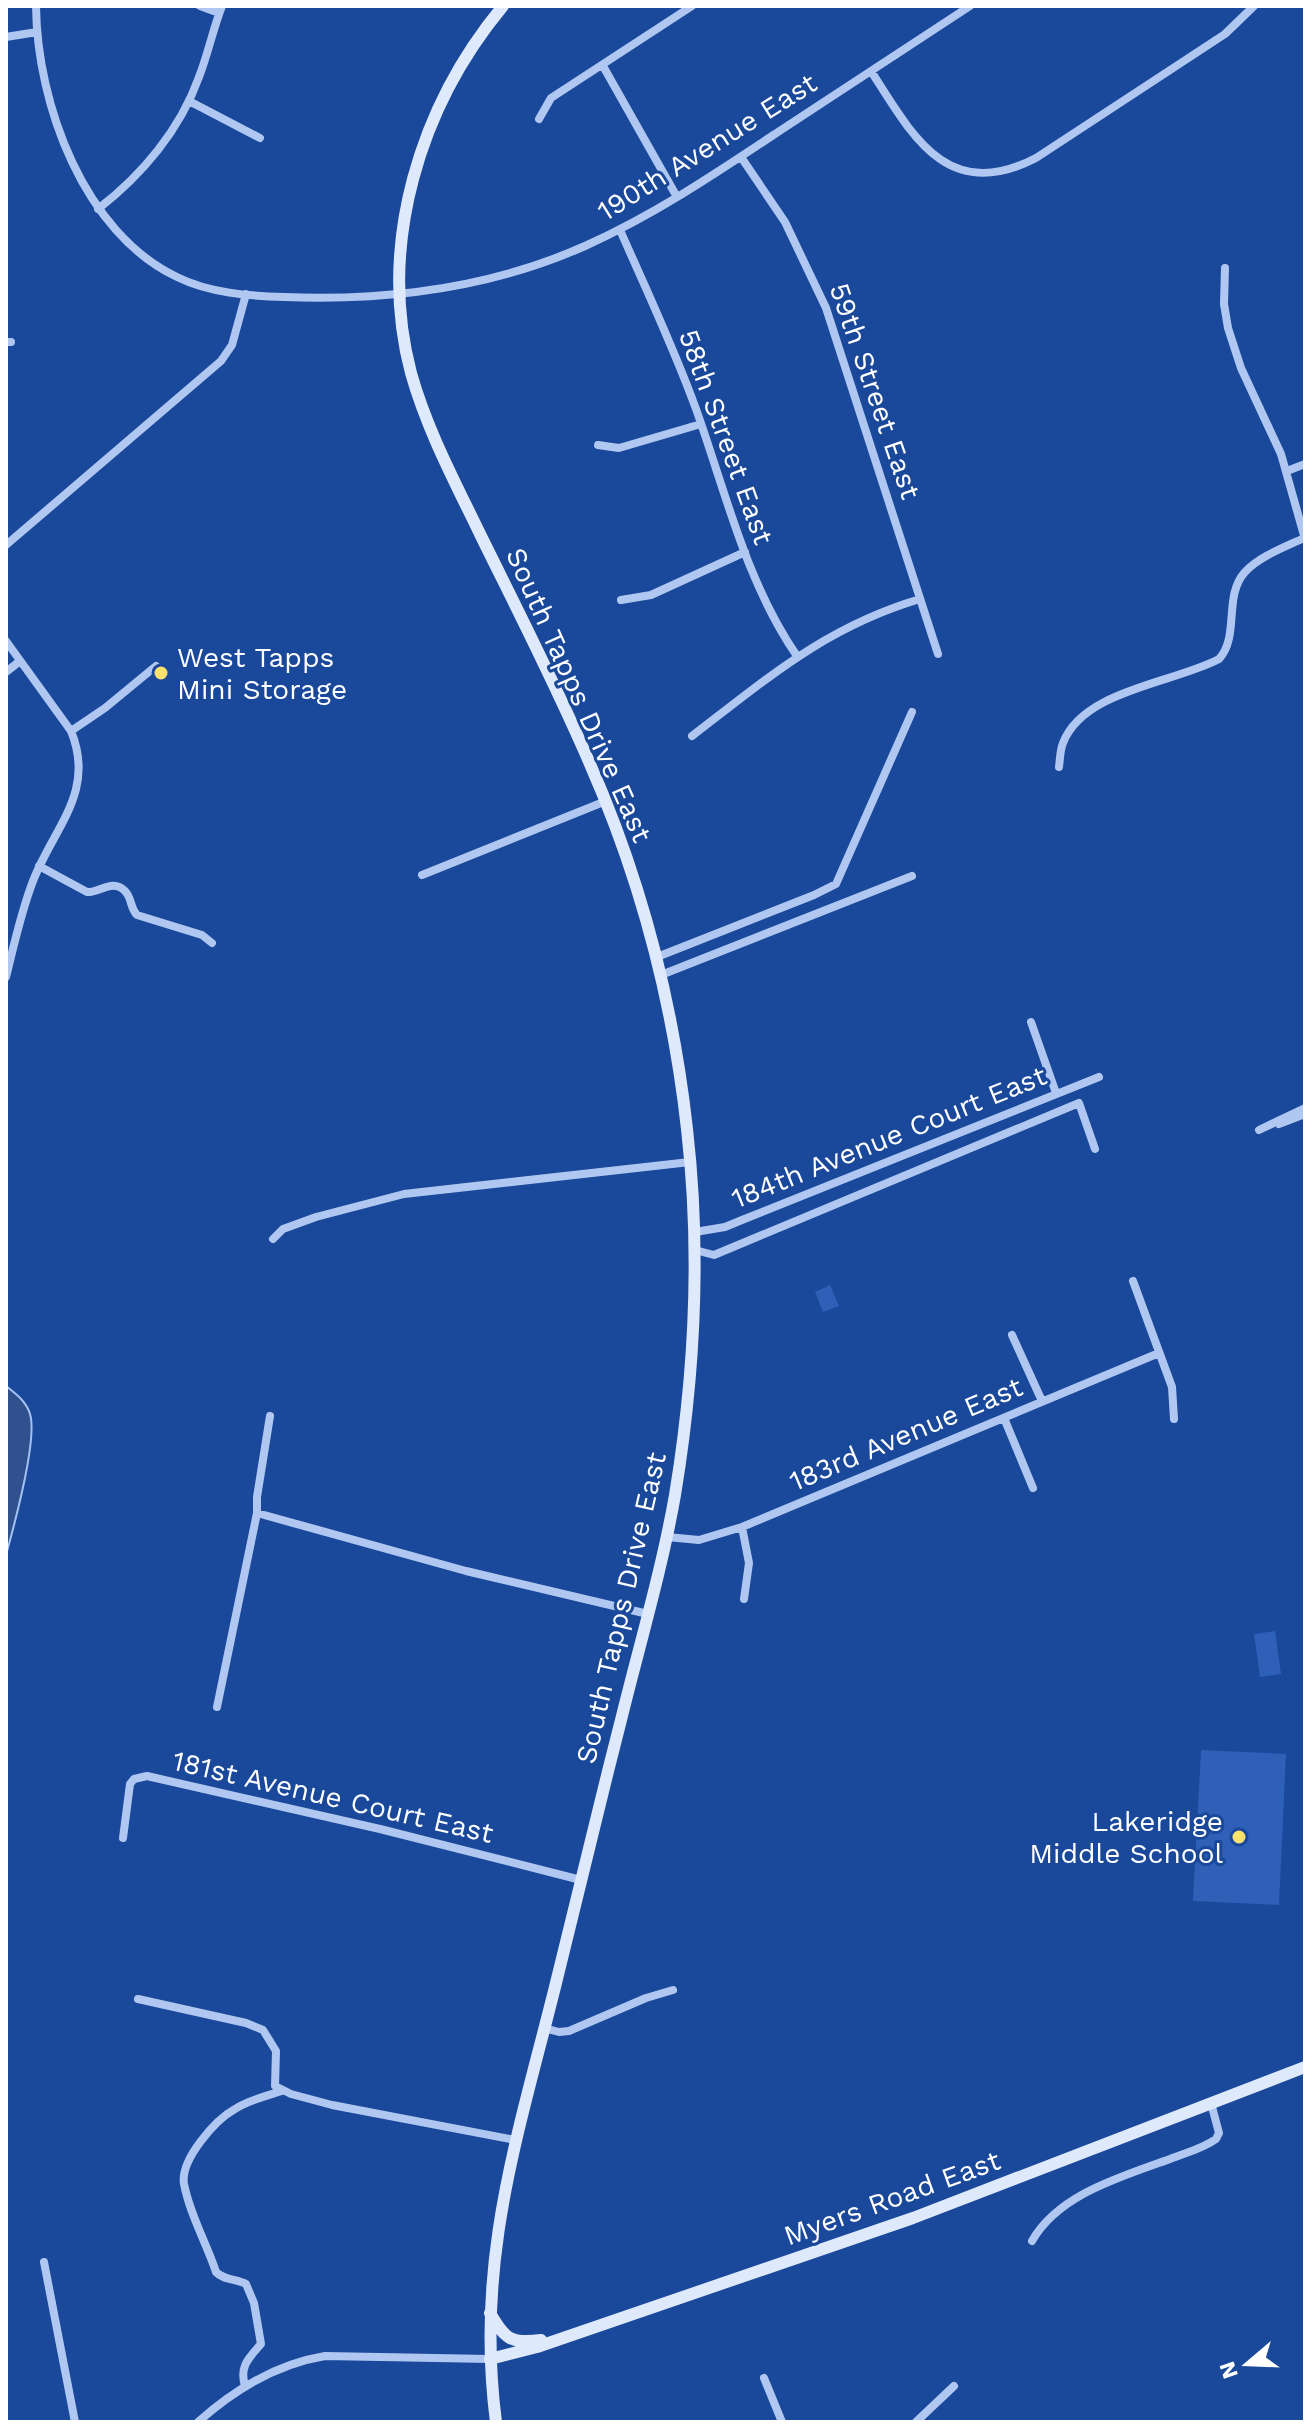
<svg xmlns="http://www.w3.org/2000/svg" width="1311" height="2428" viewBox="0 0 1311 2428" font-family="'Work Sans',sans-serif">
  <rect width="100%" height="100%" fill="#1a489a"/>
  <path fill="#2e60b7" d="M 830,1285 L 839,1306 L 823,1312 L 815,1292 Z
    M 1275,1631 L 1281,1674 L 1260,1677 L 1254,1634 Z
    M 1201,1750 L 1286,1754 L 1279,1905 L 1193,1901 Z"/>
  <path fill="#30518e" stroke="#a3c2f3" stroke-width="2" d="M 6,1386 C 16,1394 26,1401 30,1414 C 38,1440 14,1526 6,1555 Z"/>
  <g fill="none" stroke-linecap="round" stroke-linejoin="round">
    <path stroke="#b0c8f1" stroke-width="8" d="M 36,6 C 37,104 84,233 177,277 C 209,293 249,296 284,297 C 386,301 491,288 585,246 C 654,215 715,174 778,132 C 842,90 906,48 970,6
      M 200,6 L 219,13
      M 6,37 L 37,32
      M 603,66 L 677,197
      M 871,71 C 912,135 947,204 1036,158 L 1225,34 L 1254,6
      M 189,101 L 260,138
      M 539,119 L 551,98 L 692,6
      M 741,157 L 785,222 L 826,308 L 938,654
      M 98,209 C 142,175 180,130 199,77 C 208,54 213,29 222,6
      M 620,230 C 646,289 674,348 696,409 C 726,493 746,582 797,656
      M 1225,268 L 1224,304 L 1228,328 L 1241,368 L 1281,454 L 1305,539
      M 6,342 L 11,342
      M 598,445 L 619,448 L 701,424
      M 1287,471 L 1305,464
      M 6,545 L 221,361 L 232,345 L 246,294
      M 621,600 L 651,595 L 745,552
      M 6,641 L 71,731 C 96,792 54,827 33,881 C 21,912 14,945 6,977
      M 6,672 L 20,661
      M 71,731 L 105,708 L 156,666
      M 692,736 C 769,677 826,627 920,599
      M 1059,767 C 1060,760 1060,750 1063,743 C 1083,690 1174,683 1219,659 C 1240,636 1223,596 1245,572 C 1260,556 1285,547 1304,538
      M 39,866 L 87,892 C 99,893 113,878 125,891 C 132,898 130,908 137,915 L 202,935 L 212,943
      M 422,875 L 606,801
      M 657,957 L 814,895 L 836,884 L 912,712
      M 661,975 L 912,876
      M 1031,1022 L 1056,1093
      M 1279,1124 L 1305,1114
      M 1259,1130 L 1305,1108
      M 695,1232 L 725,1227 L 742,1220 L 1099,1077
      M 273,1239 L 283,1229 L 316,1217 L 404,1194 L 690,1162
      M 695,1250 L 714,1255 L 1079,1103 L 1095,1149
      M 1133,1281 L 1172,1387 L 1174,1419
      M 1012,1335 L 1042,1401
      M 1004,1418 L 1033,1488
      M 257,1513 L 466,1571 L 648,1614
      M 742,1527 L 749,1563 L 744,1599
      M 667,1537 L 699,1540 L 742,1527 L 1159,1353
      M 217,1707 L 257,1513 L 257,1497 L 270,1416
      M 123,1838 L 130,1784 L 134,1779 L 147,1776 L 380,1829 L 581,1880
      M 138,1999 L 246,2023 L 263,2030 L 276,2051 L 275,2086 L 291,2094 L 332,2105 L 515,2140
      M 544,2028 L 559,2032 L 569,2031 L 646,1998 L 673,1990
      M 1032,2241 C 1059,2194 1121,2177 1170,2159 C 1185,2153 1202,2149 1216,2139 L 1219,2133 L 1211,2103
      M 44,2262 L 75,2422
      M 764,2378 L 782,2422
      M 245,2386 C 239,2366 249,2358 261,2344 L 254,2303 L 246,2284 C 237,2279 223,2280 216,2272 C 206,2242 190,2215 184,2184 C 180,2160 215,2120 235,2109 C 249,2100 266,2096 282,2091
      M 198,2422 C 235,2389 276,2364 325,2356 L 490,2359
      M 916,2422 L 954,2386"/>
    <path stroke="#dee9fc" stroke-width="12" d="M 490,2313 C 505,2339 510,2344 541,2340
      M 490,2359 L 537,2347 L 913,2218 L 1305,2067
      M 496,2422 C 475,2262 517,2139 555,1987 C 577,1896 599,1806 622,1716 C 640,1643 662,1569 675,1495 C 695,1374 701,1251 687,1129 C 673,1003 641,880 590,764 C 557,687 518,611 481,536 C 455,482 427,430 411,373 C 377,244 420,106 503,6"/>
  </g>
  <g fill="#ffe170" stroke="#1a489a" stroke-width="3">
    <circle cx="161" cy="673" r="8"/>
    <circle cx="1239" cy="1837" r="8"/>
  </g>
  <g text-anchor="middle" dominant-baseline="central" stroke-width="6" stroke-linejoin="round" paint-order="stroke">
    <g font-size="28" fill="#fff" stroke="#1a489a">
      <text transform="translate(707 147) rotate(-32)">190th Avenue East</text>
      <text transform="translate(875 391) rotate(71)">59th Street East</text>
      <text transform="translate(726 437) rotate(70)">58th Street East</text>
      <text transform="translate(579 695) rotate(66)">South Tapps Drive East</text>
      <text transform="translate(889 1137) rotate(-22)">184th Avenue Court East</text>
      <text transform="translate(906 1434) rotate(-23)">183rd Avenue East</text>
      <text transform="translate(621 1608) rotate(-77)">South Tapps Drive East</text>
      <text transform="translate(333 1797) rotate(13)">181st Avenue Court East</text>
      <text transform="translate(892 2198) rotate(-20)">Myers Road East</text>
    </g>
    <g font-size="28" fill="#fff" stroke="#1a489a" text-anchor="start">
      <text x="177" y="657">West Tapps<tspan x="177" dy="32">Mini Storage</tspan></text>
      <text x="1223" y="1821" text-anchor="end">Lakeridge<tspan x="1223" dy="32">Middle School</tspan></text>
    </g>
  </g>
  <rect width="1311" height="2428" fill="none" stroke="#ffffff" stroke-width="16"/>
  <g transform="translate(1247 2364) rotate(251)" stroke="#1a489a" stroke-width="6" paint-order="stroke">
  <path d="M0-6L14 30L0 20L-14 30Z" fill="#ffffff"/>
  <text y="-12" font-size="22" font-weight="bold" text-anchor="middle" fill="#ffffff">N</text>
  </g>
</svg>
